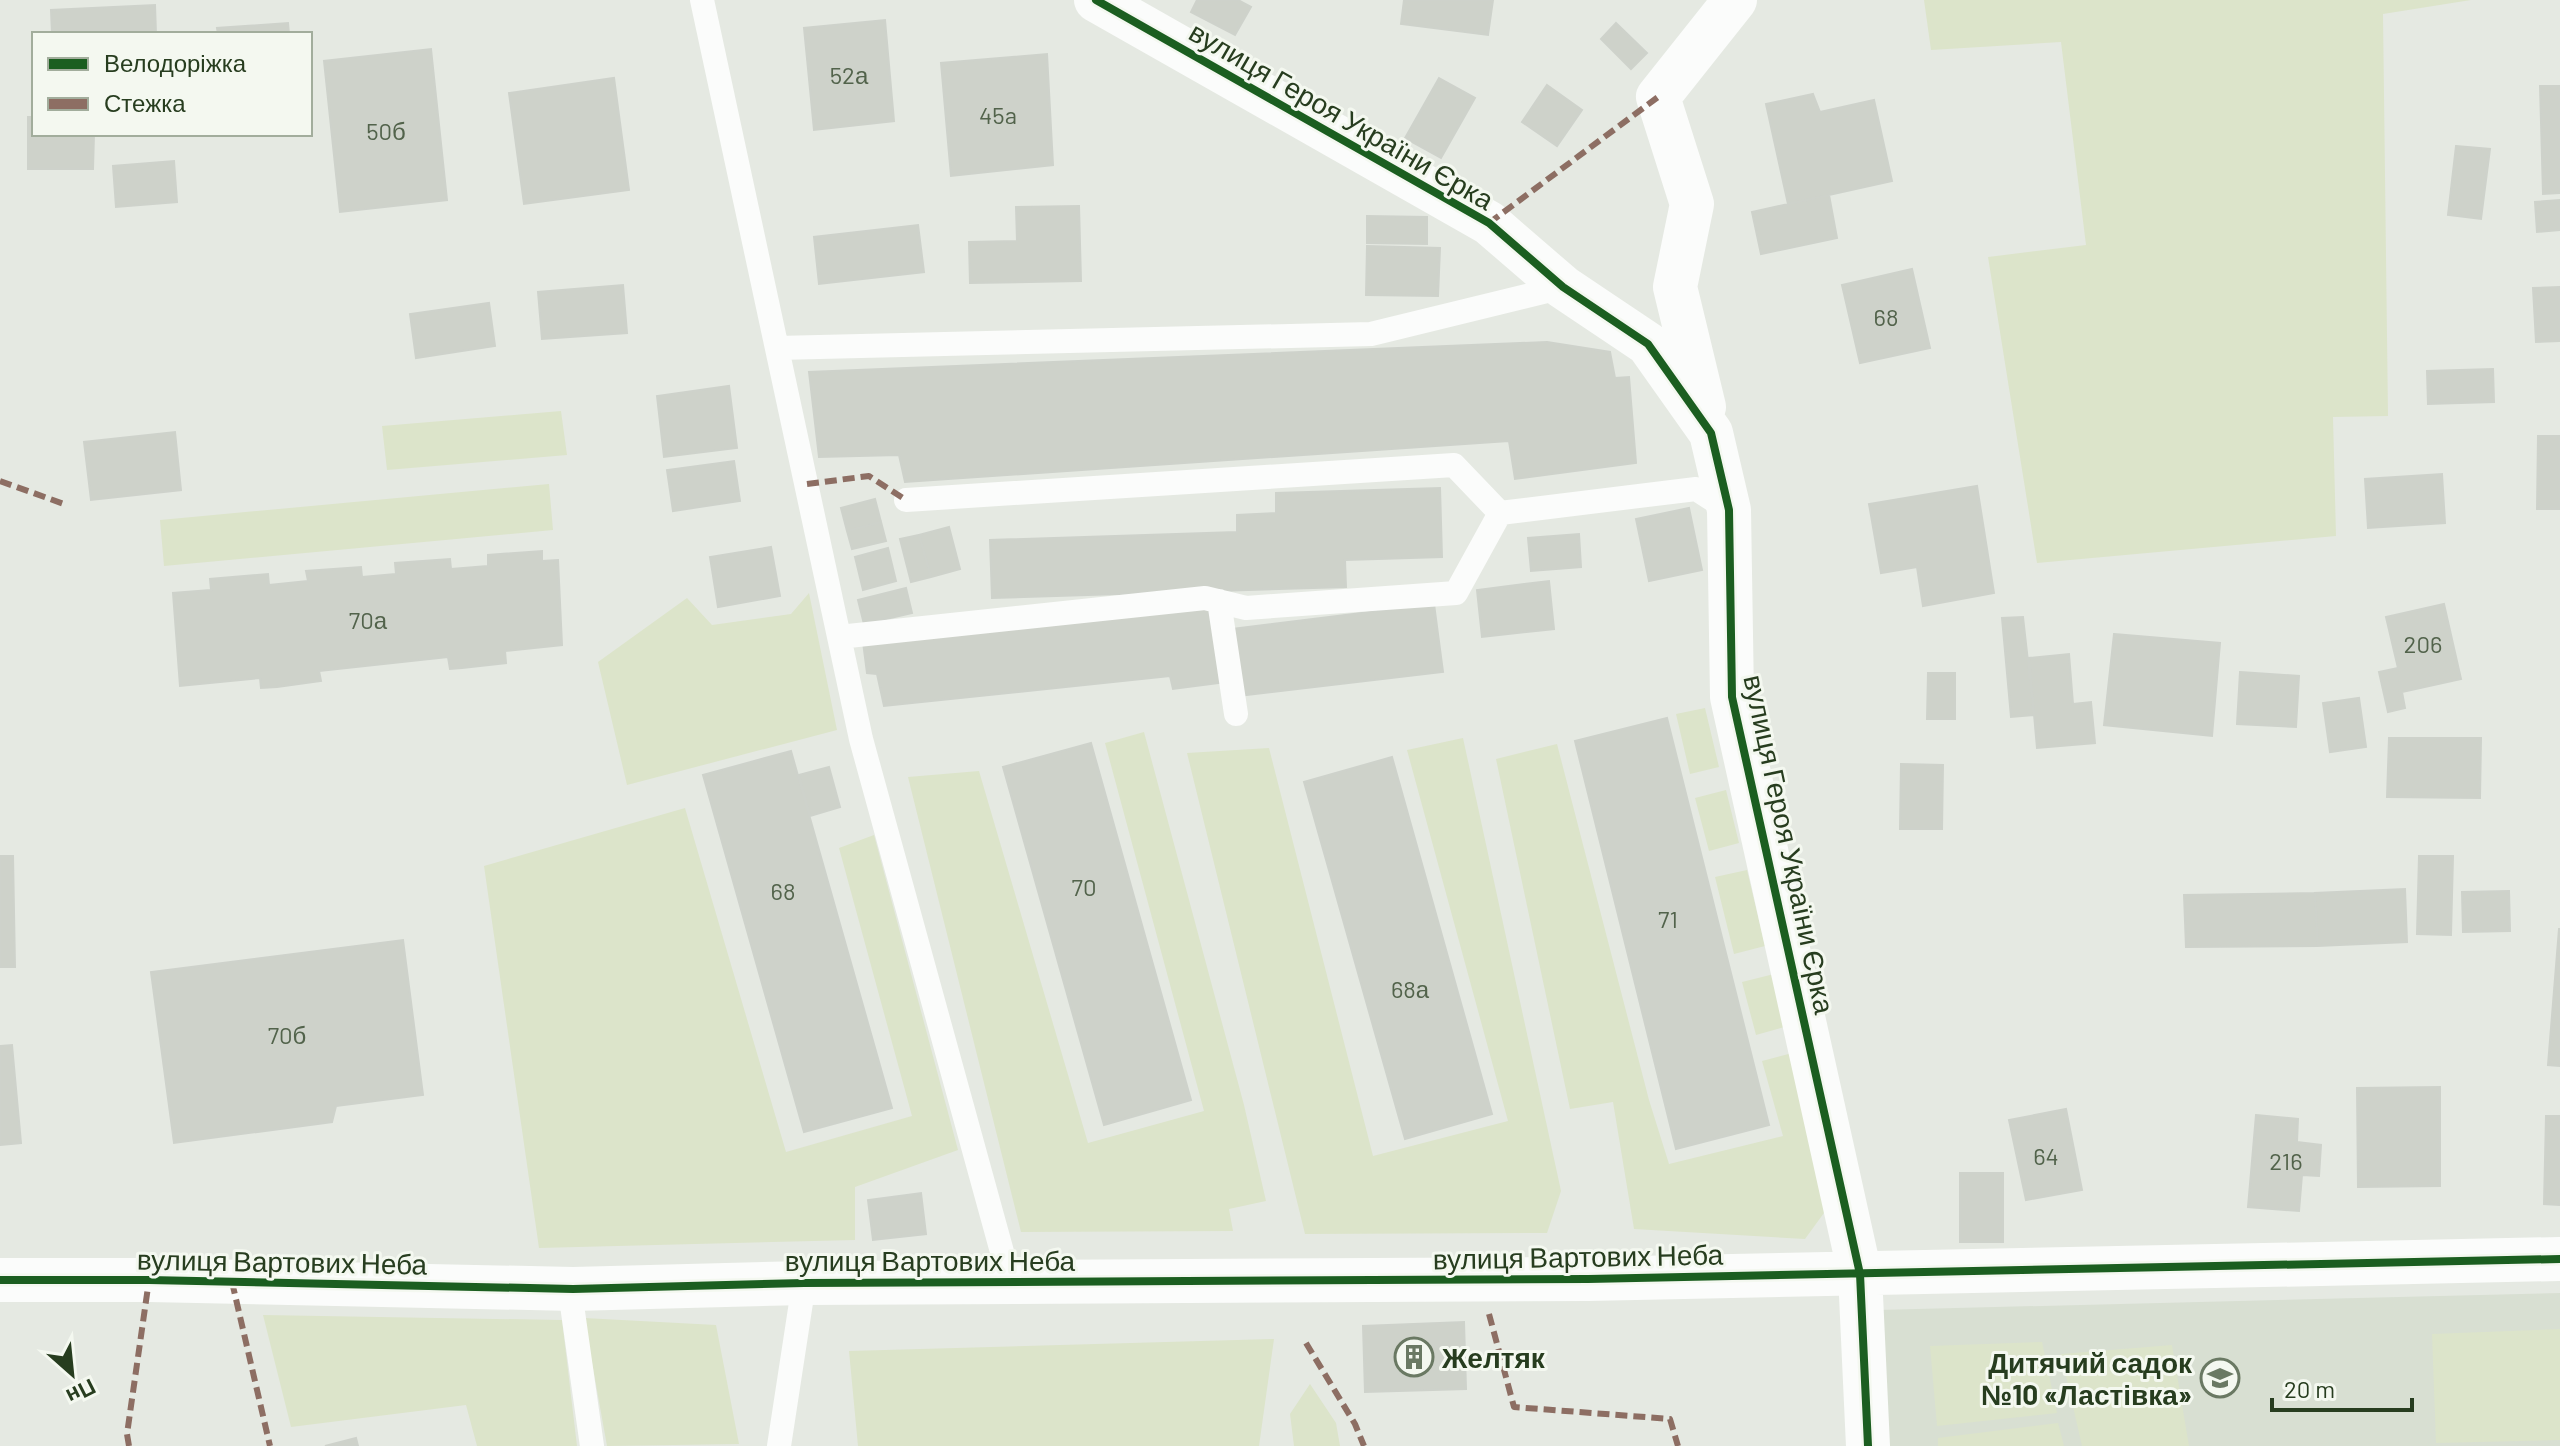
<svg xmlns="http://www.w3.org/2000/svg" width="2560" height="1446" viewBox="0 0 2560 1446" font-family="Barlow,sans-serif">
  <rect width="100%" height="100%" fill="#e5e9e2"/>
  <path fill="#d8dfd2" d="M 2560,1293 L 2560,1446 L 1883,1446 L 1877,1310 Z"/>
  <path fill="#dce4ca" d="M 1924,0 L 2471,0 L 2383,14 L 2388,416 L 2333,417 L 2336,536 L 2037,563 L 1988,257 L 2086,245 L 2061,42 L 1931,50 Z
    M 561,411 L 567,455 L 387,470 L 382,426 Z
    M 549,484 L 553,530 L 164,566 L 160,520 Z
    M 809,593 L 837,730 L 627,785 L 598,662 L 687,598 L 712,625 L 791,614 Z
    M 1705,708 L 1719,767 L 1690,774 L 1676,714 Z
    M 1144,732 L 1244,1105 L 1266,1201 L 1229,1209 L 1233,1231 L 1021,1232 L 908,777 L 979,771 L 1088,1143 L 1204,1111 L 1105,743 Z
    M 1463,738 L 1561,1191 L 1547,1233 L 1305,1234 L 1187,753 L 1269,748 L 1373,1156 L 1508,1121 L 1407,750 Z
    M 1557,744 L 1649,1100 L 1669,1164 L 1783,1136 L 1762,1061 L 1796,1052 L 1829,1206 L 1805,1239 L 1634,1229 L 1613,1102 L 1570,1109 L 1496,759 Z
    M 1726,790 L 1739,843 L 1709,851 L 1695,798 Z
    M 685,808 L 786,1152 L 912,1116 L 839,848 L 874,835 L 958,1150 L 855,1187 L 855,1240 L 539,1248 L 484,866 Z
    M 1747,870 L 1765,946 L 1734,954 L 1715,877 Z
    M 1774,974 L 1788,1026 L 1756,1035 L 1742,982 Z
    M 263,1315 L 562,1320 L 577,1446 L 477,1446 L 466,1405 L 291,1427 Z
    M 584,1318 L 716,1325 L 739,1444 L 607,1446 Z
    M 2560,1329 L 2560,1440 L 2436,1443 L 2432,1334 Z
    M 1274,1339 L 1259,1446 L 858,1446 L 849,1351 Z
    M 2042,1342 L 2057,1413 L 1937,1426 L 1930,1346 Z
    M 2172,1345 L 2189,1446 L 2082,1446 L 2061,1354 Z
    M 1310,1384 L 1336,1423 L 1340,1446 L 1294,1446 L 1290,1414 Z
    M 2058,1423 L 2064,1446 L 1938,1446 L 1938,1438 Z"/>
  <path fill="#ced2ca" stroke="#ced2cb" stroke-width="2" d="M 1197,0 L 1238,0 L 1251,7 L 1235,35 L 1191,12 Z
    M 1404,0 L 1493,0 L 1488,35 L 1401,24 Z
    M 155,5 L 156,34 L 52,34 L 51,10 Z
    M 885,20 L 894,121 L 814,130 L 804,28 Z
    M 288,23 L 289,34 L 218,34 L 217,28 Z
    M 1616,23 L 1647,53 L 1631,69 L 1601,39 Z
    M 431,49 L 447,200 L 340,212 L 324,61 Z
    M 1047,54 L 1053,165 L 951,176 L 941,63 Z
    M 614,78 L 629,190 L 524,204 L 509,93 Z
    M 1439,78 L 1475,98 L 1441,158 L 1405,138 Z
    M 1547,85 L 1582,110 L 1557,146 L 1522,122 Z
    M 2540,86 L 2560,86 L 2560,193 L 2543,194 Z
    M 1813,94 L 1820,112 L 1874,100 L 1892,181 L 1788,204 L 1766,104 Z
    M 28,117 L 34,117 L 34,134 L 94,134 L 93,169 L 28,169 Z
    M 2456,146 L 2490,149 L 2481,219 L 2448,215 Z
    M 174,161 L 177,202 L 116,207 L 113,166 Z
    M 1829,195 L 1837,238 L 1761,254 L 1752,212 Z
    M 2560,200 L 2560,230 L 2537,232 L 2535,202 Z
    M 1079,206 L 1081,281 L 970,283 L 969,242 L 1017,241 L 1016,207 Z
    M 1367,216 L 1427,217 L 1427,244 L 1367,243 Z
    M 918,225 L 924,272 L 819,284 L 814,237 Z
    M 1367,246 L 1440,248 L 1438,296 L 1366,295 Z
    M 1912,269 L 1930,348 L 1860,363 L 1842,285 Z
    M 623,285 L 627,333 L 542,339 L 538,292 Z
    M 2560,287 L 2560,341 L 2536,342 L 2533,288 Z
    M 489,303 L 495,346 L 416,358 L 410,314 Z
    M 1547,342 L 1610,352 L 1615,378 L 1629,377 L 1636,463 L 1515,479 L 1509,441 L 905,482 L 899,455 L 819,457 L 809,372 Z
    M 2493,369 L 2494,402 L 2428,404 L 2427,371 Z
    M 729,386 L 737,448 L 664,457 L 657,396 Z
    M 175,432 L 181,490 L 91,500 L 84,442 Z
    M 2538,436 L 2560,436 L 2560,509 L 2537,509 Z
    M 734,461 L 740,501 L 673,511 L 667,470 Z
    M 2442,474 L 2445,523 L 2368,528 L 2365,479 Z
    M 1977,486 L 1994,593 L 1923,606 L 1917,567 L 1881,573 L 1869,504 Z
    M 1440,488 L 1442,557 L 1345,560 L 1346,587 L 992,598 L 990,540 L 1237,532 L 1237,515 L 1276,513 L 1276,493 Z
    M 875,499 L 881,522 L 847,531 L 841,508 Z
    M 1689,508 L 1702,570 L 1649,581 L 1636,519 Z
    M 881,522 L 886,541 L 852,549 L 847,531 Z
    M 949,527 L 960,569 L 931,577 L 919,535 Z
    M 1579,534 L 1581,567 L 1531,571 L 1528,538 Z
    M 919,535 L 931,577 L 911,582 L 900,539 Z
    M 771,547 L 780,596 L 718,607 L 710,557 Z
    M 888,548 L 896,581 L 863,590 L 855,557 Z
    M 542,551 L 542,561 L 558,560 L 562,645 L 505,651 L 506,663 L 462,668 L 450,669 L 448,657 L 319,671 L 321,681 L 277,687 L 261,688 L 260,678 L 180,686 L 173,593 L 211,590 L 210,579 L 268,574 L 269,585 L 308,581 L 306,571 L 361,567 L 362,577 L 396,574 L 395,563 L 450,559 L 451,569 L 488,566 L 488,555 Z
    M 1549,581 L 1554,629 L 1482,637 L 1477,590 Z
    M 906,588 L 912,613 L 864,624 L 858,600 Z
    M 1434,604 L 1443,672 L 1239,696 L 1231,629 Z
    M 2444,604 L 2461,679 L 2402,692 L 2405,708 L 2388,712 L 2379,672 L 2398,668 L 2386,617 Z
    M 1207,605 L 1227,682 L 1173,689 L 1170,676 L 884,706 L 877,674 L 867,673 L 863,642 Z
    M 2023,617 L 2034,715 L 2011,717 L 2002,618 Z
    M 2114,634 L 2220,643 L 2212,736 L 2104,725 Z
    M 2069,654 L 2073,704 L 2091,702 L 2095,743 L 2037,748 L 2029,658 Z
    M 2240,672 L 2299,676 L 2296,727 L 2237,724 Z
    M 1928,673 L 1955,673 L 1955,719 L 1927,719 Z
    M 2359,698 L 2366,747 L 2330,752 L 2323,703 Z
    M 1667,718 L 1769,1125 L 1676,1149 L 1575,741 Z
    M 2389,738 L 2481,738 L 2480,798 L 2387,797 Z
    M 1091,743 L 1191,1100 L 1104,1125 L 1003,767 Z
    M 791,751 L 892,1108 L 804,1132 L 703,775 Z
    M 1392,757 L 1492,1114 L 1405,1139 L 1304,782 Z
    M 1901,764 L 1943,765 L 1942,829 L 1900,829 Z
    M 829,767 L 840,807 L 810,816 L 799,775 Z
    M 0,856 L 13,856 L 15,967 L 0,967 Z
    M 2419,856 L 2453,856 L 2451,935 L 2417,934 Z
    M 2405,889 L 2407,942 L 2318,946 L 2315,893 Z
    M 2509,891 L 2510,931 L 2463,932 L 2462,892 Z
    M 2315,893 L 2318,946 L 2186,947 L 2184,895 Z
    M 2559,929 L 2560,929 L 2560,1066 L 2548,1065 Z
    M 403,940 L 423,1095 L 336,1106 L 332,1122 L 174,1143 L 151,972 Z
    M 12,1045 L 21,1143 L 0,1145 L 0,1046 Z
    M 2440,1087 L 2440,1186 L 2358,1187 L 2357,1088 Z
    M 2066,1109 L 2082,1190 L 2026,1200 L 2009,1120 Z
    M 2256,1115 L 2298,1119 L 2297,1142 L 2321,1145 L 2319,1176 L 2302,1175 L 2299,1211 L 2248,1207 Z
    M 2546,1116 L 2560,1116 L 2560,1205 L 2544,1204 Z
    M 1960,1173 L 2003,1173 L 2003,1242 L 1960,1242 Z
    M 921,1193 L 926,1234 L 873,1240 L 868,1200 Z
    M 1464,1322 L 1466,1389 L 1365,1392 L 1363,1326 Z
    M 356,1438 L 358,1446 L 325,1446 Z"/>
  <g fill="none" stroke-linecap="round" stroke-linejoin="round">
    <path stroke="#fbfcfb" stroke-width="24" d="M 702,0 L 861,739 L 1010,1281
      M 777,348 L 1371,334 L 1563,287
      M 906,500 L 1454,465 L 1500,513 L 1696,489 L 1729,510
      M 1219,601 L 1236,714
      M 839,637 L 1205,598 L 1246,608 L 1456,593 L 1500,513
      M 573,1289 L 572,1305 L 592,1446
      M 779,1446 L 804,1283"/>
    <path stroke="#fbfcfb" stroke-width="44" d="M 1096,0 L 1489,223 L 1563,287 L 1648,344 L 1711,433 L 1729,510 L 1732,697 L 1860,1274 L 1868,1446
      M 1704,407 L 1675,287 L 1692,204 L 1658,97 L 1735,0
      M 0,1280 L 149,1280 L 573,1289 L 804,1283 L 1588,1279 L 2560,1259"/>
    <path stroke="#8d6e63" stroke-width="6" stroke-dasharray="12 6" stroke-linecap="butt" d="M 1489,223 L 1658,97
      M 0,481 L 64,504
      M 807,484 L 869,476 L 906,500
      M 232,1282 L 270,1446
      M 1489,1314 L 1514,1407 L 1670,1419 L 1678,1446
      M 1306,1343 L 1355,1424 L 1364,1446
      M 129,1446 L 127,1434 L 149,1280"/>
    <g stroke="#f4f8f0" stroke-width="13">
      <path id="cycleway" d="M 1096,0 L 1489,223 L 1563,287 L 1648,344 L 1711,433 L 1729,510 L 1732,697 L 1860,1274 L 1868,1446
        M 0,1280 L 149,1280 L 573,1289 L 804,1283 L 1588,1279 L 2560,1259"/>
    </g>
    <use href="#cycleway" stroke="#1b5e20" stroke-width="8"/>
  </g>
  <defs>
    <g id="building-ring" transform="scale(2)"><circle r="9.5" fill="#f4f8f0" stroke="#6a7963" stroke-width="1.5"/><path d="M-4-6H4V6H1V3H-1V6H-4ZM-2.5-4.3h1.7v1.8h-1.7ZM.8-4.3h1.7v1.8H.8ZM-2.5-1h1.7V.8h-1.7ZM.8-1h1.7V.8H.8Z" fill="#6a7963"/></g>
    <g id="school-ring" transform="scale(2)"><circle r="9.5" fill="#f4f8f0" stroke="#6a7963" stroke-width="1.5"/><path d="M0-5L7-2L0 1L-7-2ZM-4 1L0 2.5L4 1V4Q0 6-4 4Z" fill="#6a7963"/></g>
  </defs>
  <g fill-rule="evenodd">
    <use href="#building-ring" x="1414" y="1357"/>
    <use href="#school-ring" x="2220" y="1378"/>
  </g>
  <g text-anchor="middle" dominant-baseline="central" stroke-width="6" stroke-linejoin="round" paint-order="stroke">
    <g font-size="24" fill="#52634b">
      <text x="849" y="74">52а</text>
      <text x="998" y="114">45a</text>
      <text x="386" y="130">50б</text>
      <text x="1886" y="316">68</text>
      <text x="368" y="619">70а</text>
      <text x="2423" y="643">206</text>
      <text x="1084" y="886">70</text>
      <text x="783" y="890">68</text>
      <text x="1668" y="918">71</text>
      <text x="1410" y="988">68а</text>
      <text x="287" y="1034">70б</text>
      <text x="2046" y="1155">64</text>
      <text x="2286" y="1160">216</text>
    </g>
    <g font-size="28" fill="#273d1f" stroke="#f4f8f0">
      <text transform="translate(1342 115) rotate(30)">вулиця Героя України Єрка</text>
      <text transform="translate(1790 844) rotate(78)">вулиця Героя України Єрка</text>
      <text transform="translate(1578 1256) rotate(-1)">вулиця Вартових Неба</text>
      <text x="930" y="1260">вулиця Вартових Неба</text>
      <text transform="translate(282 1261) rotate(1)">вулиця Вартових Неба</text>
    </g>
    <g font-size="28" font-weight="bold" fill="#273d1f" stroke="#f4f8f0" text-anchor="start">
      <text x="1442" y="1357">Желтяк</text>
      <text x="2192" y="1362" text-anchor="end">Дитячий садок<tspan x="2192" dy="32">№10 «Ластівка»</tspan></text>
    </g>
  </g>
  <rect x="32" y="32" width="280" height="104" fill="#f4f8f0" stroke="#a2ad9c" stroke-width="2"/>
  <rect x="48" y="58" width="40" height="12" fill="#1b5e20" stroke="#a2ad9c" stroke-width="2"/>
  <text x="104" y="72" font-size="24" fill="#273d1f">Велодоріжка</text>
  <rect x="48" y="98" width="40" height="12" fill="#8d6e63" stroke="#a2ad9c" stroke-width="2"/>
  <text x="104" y="112" font-size="24" fill="#273d1f">Стежка</text>
  <g transform="translate(72 1374) rotate(153)" stroke="#f4f8f0" stroke-width="6" paint-order="stroke">
  <path d="M0-6L14 30L0 20L-14 30Z" fill="#273d1f"/>
  <text y="-12" font-size="22" font-weight="bold" text-anchor="middle" fill="#273d1f">Пн</text>
  </g>
  <path d="M2272 1398v12h140v-12" fill="none" stroke="#273d1f" stroke-width="4"/>
  <text x="2284" y="1398" font-size="24" fill="#273d1f" stroke="#f4f8f0" stroke-width="6" paint-order="stroke">20 m</text>
</svg>
